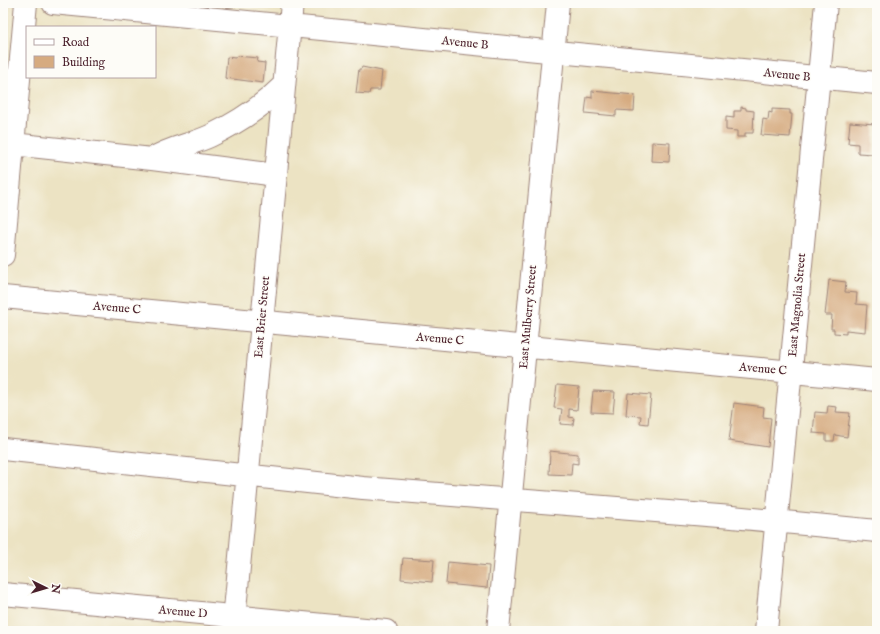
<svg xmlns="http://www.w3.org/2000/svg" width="880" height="634" viewBox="0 0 880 634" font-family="'IM FELL English',serif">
  <rect width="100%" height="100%" fill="#fdfcf7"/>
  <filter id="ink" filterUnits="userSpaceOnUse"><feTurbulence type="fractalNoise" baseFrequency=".025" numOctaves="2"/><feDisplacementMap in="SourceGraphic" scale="8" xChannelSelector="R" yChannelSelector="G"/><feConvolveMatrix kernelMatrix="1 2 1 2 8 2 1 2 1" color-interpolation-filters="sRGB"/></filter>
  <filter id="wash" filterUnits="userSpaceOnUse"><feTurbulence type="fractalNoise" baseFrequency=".012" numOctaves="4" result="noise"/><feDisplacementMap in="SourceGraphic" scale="16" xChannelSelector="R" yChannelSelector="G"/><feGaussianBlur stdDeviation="0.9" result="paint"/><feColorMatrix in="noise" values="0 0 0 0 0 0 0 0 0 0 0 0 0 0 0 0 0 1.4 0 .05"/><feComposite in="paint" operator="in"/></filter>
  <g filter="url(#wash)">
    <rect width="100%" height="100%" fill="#ece3c3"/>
    <g id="blocks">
      <path fill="#d6ab80" d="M 236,56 L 258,58 L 257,62 L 265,63 L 263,83 L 225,78 L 227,57 L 235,58 Z
        M 362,67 L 382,71 L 380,90 L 370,90 L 369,94 L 356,93 L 359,69 L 361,69 Z
        M 592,91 L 635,95 L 634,111 L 616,110 L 616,116 L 585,113 L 587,97 L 592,98 Z
        M 741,107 L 746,108 L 746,110 L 754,111 L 753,133 L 745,133 L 745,137 L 737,137 L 737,131 L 726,130 L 726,117 L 734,118 L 734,111 L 741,111 Z
        M 772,109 L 790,110 L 790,114 L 792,114 L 790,137 L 761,135 L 763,119 L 768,120 L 769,112 L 772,113 Z
        M 850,122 L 875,124 L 873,154 L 858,153 L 858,144 L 848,143 Z
        M 652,142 L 670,143 L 669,162 L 651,161 Z
        M 829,280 L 846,282 L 845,292 L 857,293 L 856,304 L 867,305 L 865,332 L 846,330 L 846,334 L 834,333 L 834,329 L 831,329 L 832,315 L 825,315 Z
        M 557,385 L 579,387 L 577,410 L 569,409 L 569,417 L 574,418 L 573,425 L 560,424 L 562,409 L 554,408 Z
        M 593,391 L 615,392 L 613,413 L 591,412 Z
        M 628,393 L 651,395 L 648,424 L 640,423 L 641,416 L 626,415 Z
        M 734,403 L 764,407 L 763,417 L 771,418 L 768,447 L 729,441 Z
        M 828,406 L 837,407 L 836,412 L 850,413 L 847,437 L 835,435 L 834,441 L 826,441 L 826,434 L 813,433 L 815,412 L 827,413 Z
        M 550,451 L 578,454 L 578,464 L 572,463 L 571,475 L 549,474 Z
        M 403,558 L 434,560 L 432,582 L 401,579 Z
        M 448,562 L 489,566 L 487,588 L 446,584 Z"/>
    </g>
  </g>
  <g filter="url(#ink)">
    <use href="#blocks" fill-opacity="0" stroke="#9b8177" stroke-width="1"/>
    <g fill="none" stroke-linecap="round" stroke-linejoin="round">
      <g stroke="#9b8177" stroke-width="24">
        <path id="minor" d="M 53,3 L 877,83
          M 3,143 L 152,159 L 276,175
          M 152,159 C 171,147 191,145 210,136 C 237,123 263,106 284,85
          M 3,255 L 26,3
          M 3,297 L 877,380
          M 3,449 L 363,488 L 732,517 L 877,531
          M 3,594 L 386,631
          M 233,631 L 292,3
          M 498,631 L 558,3
          M 766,631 L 826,3"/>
      </g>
      <use href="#minor" stroke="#fff" stroke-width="22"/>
    </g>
  </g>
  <g text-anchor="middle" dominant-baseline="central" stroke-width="3" stroke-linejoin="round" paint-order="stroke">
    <g font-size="12" fill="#4a1f2b" stroke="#fdfcf7">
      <text transform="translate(465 43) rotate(6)">Avenue B</text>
      <text transform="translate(787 75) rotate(6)">Avenue B</text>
      <text transform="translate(797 305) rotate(-85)">East Magnolia Street</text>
      <text transform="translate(117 308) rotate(5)">Avenue C</text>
      <text transform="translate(262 317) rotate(-85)">East Brier Street</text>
      <text transform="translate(528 317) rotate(-85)">East Mulberry Street</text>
      <text transform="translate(440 339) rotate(5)">Avenue C</text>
      <text transform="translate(763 369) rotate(5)">Avenue C</text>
      <text transform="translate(183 612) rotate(5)">Avenue D</text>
    </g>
  </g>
  <rect width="880" height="634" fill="none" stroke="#fdfcf7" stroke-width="16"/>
  <rect x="26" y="26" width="130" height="52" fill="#fdfcf7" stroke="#b5a4a5"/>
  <rect x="34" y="39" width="20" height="6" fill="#ffffff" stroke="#b5a4a5"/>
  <text x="62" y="46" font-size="12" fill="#4a1f2b">Road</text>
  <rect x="34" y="56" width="20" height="12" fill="#d6ab80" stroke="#b5a4a5"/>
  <text x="62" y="66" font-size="12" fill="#4a1f2b">Building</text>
  <g transform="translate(46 588) rotate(95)" stroke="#fdfcf7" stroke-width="3" paint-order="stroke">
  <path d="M0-3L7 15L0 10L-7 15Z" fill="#4a1f2b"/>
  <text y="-6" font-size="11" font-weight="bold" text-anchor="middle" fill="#4a1f2b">N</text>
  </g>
</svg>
